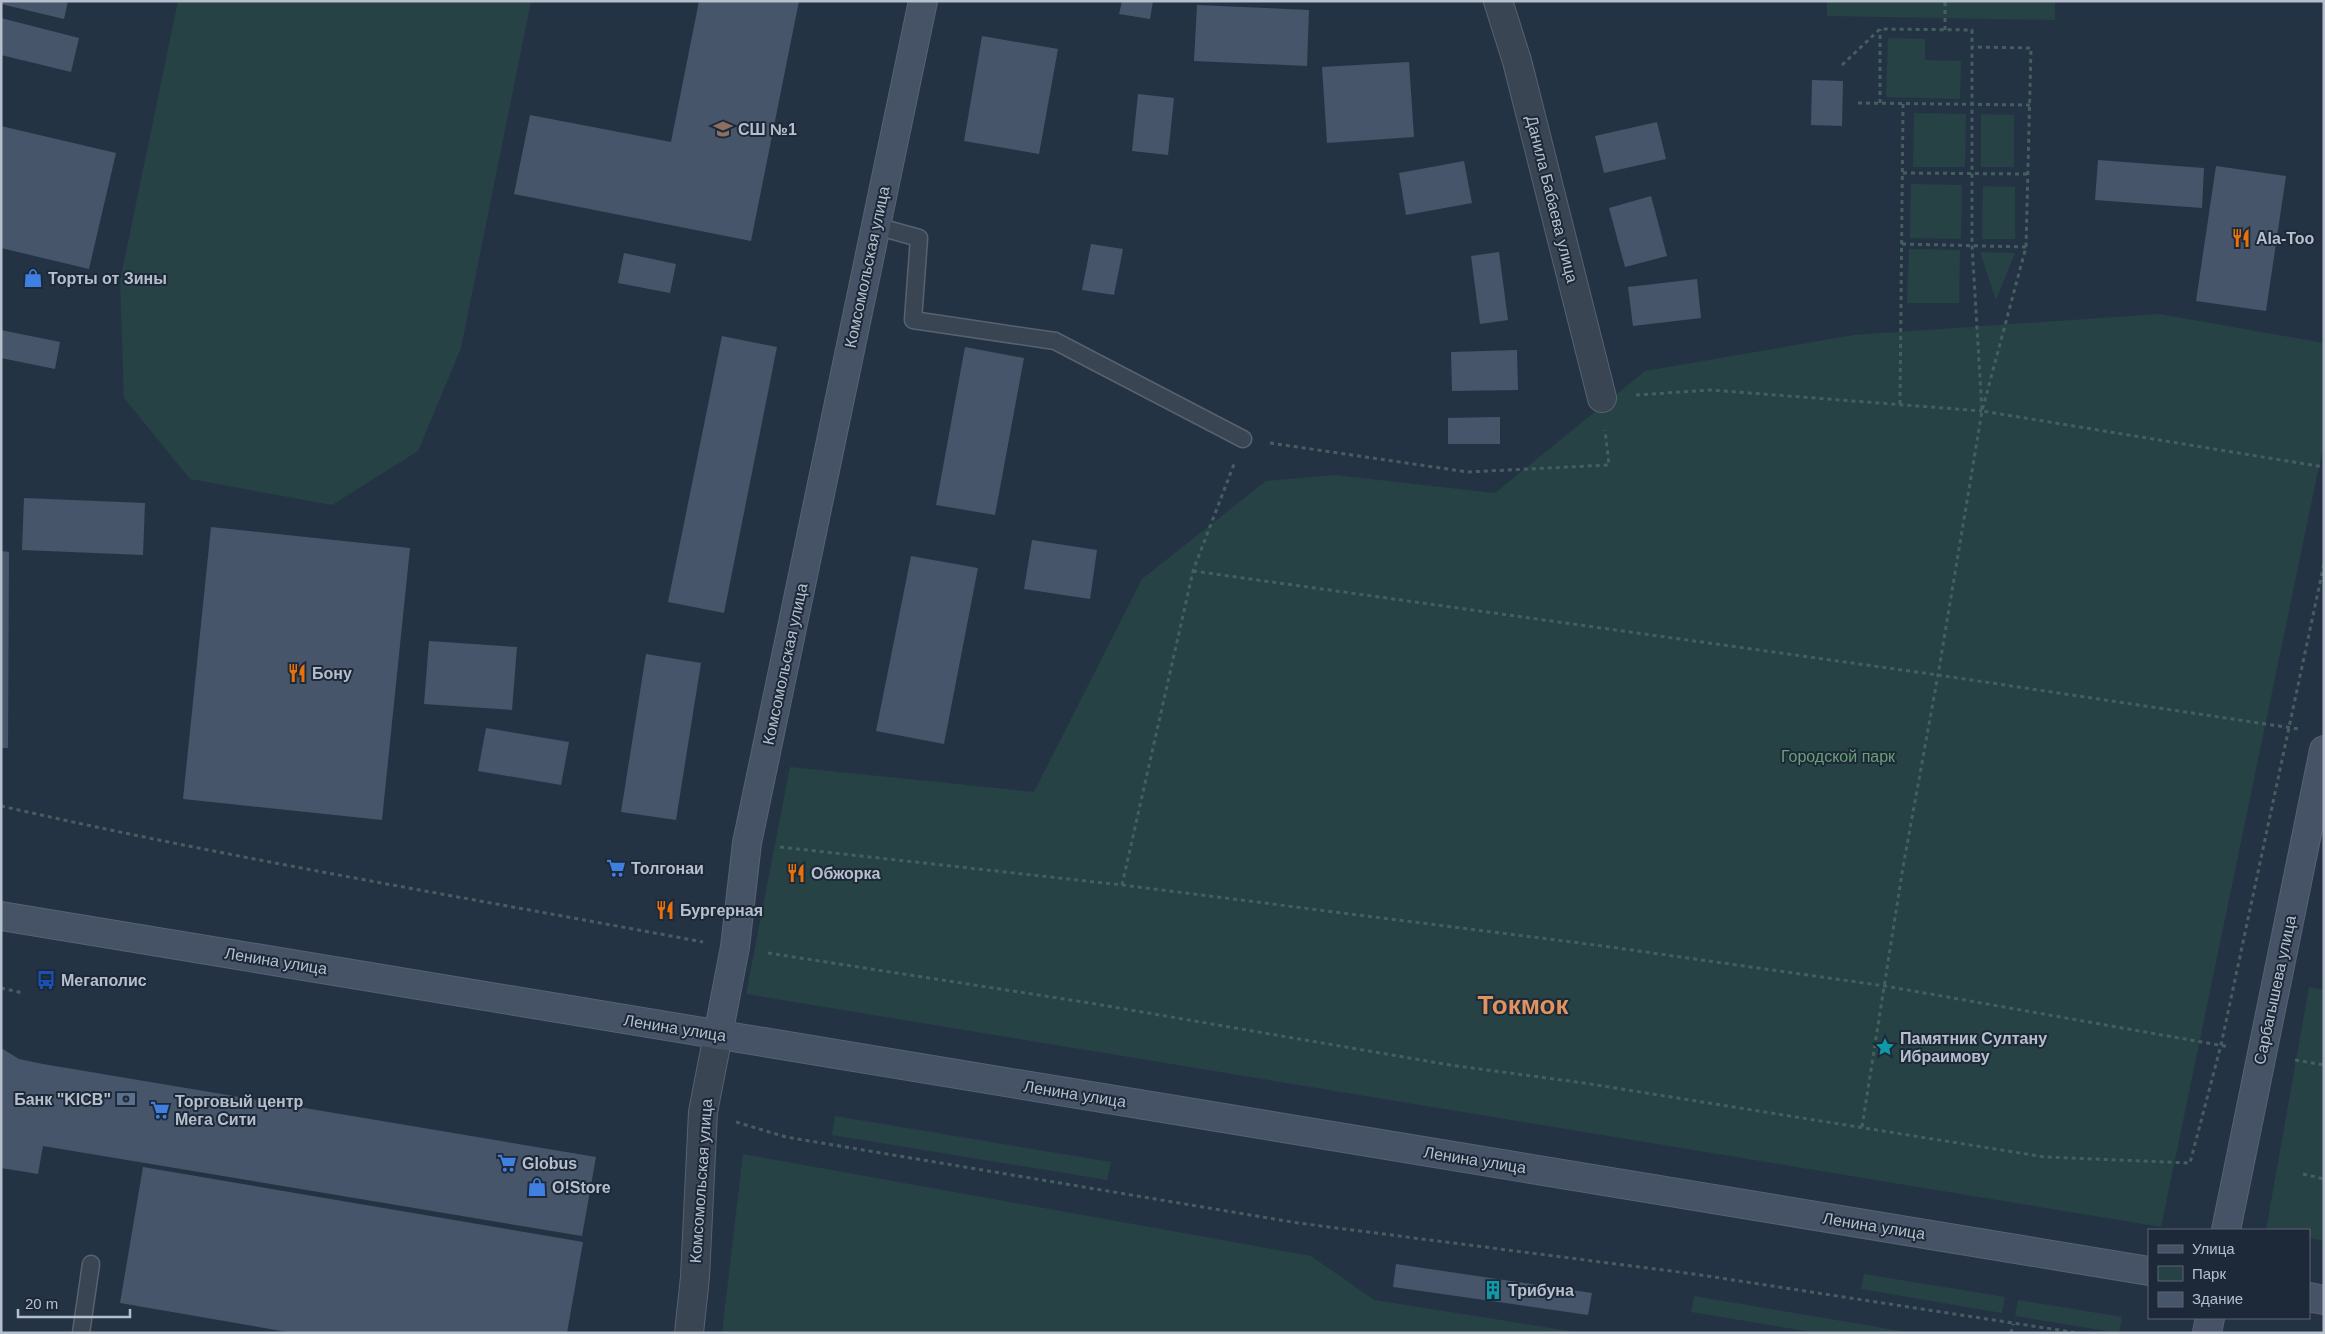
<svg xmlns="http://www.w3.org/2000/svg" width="2325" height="1334" viewBox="0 0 2325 1334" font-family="Arial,sans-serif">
  <rect width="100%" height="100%" fill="#243344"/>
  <path fill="#264245" d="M 178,1 L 531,1 L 461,348 L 418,451 L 332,505 L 190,479 L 124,398 L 120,281 Z
    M 1827,1 L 2055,1 L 2055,20 L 1827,16 Z
    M 1888,38 L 1925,39 L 1925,60 L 1961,61 L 1960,99 L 1886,97 Z
    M 1914,113 L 1966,114 L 1965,167 L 1913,167 Z
    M 1981,114 L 2014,115 L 2014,167 L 1981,167 Z
    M 1911,184 L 1962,185 L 1961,239 L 1910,238 Z
    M 1983,186 L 2015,187 L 2015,239 L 1982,239 Z
    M 1909,249 L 1960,250 L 1959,303 L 1907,303 Z
    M 1980,252 L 2015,253 L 1996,300 Z
    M 2159,314 L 2324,343 L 2324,442 L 2161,1227 L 746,994 L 790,767 L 1034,792 L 1142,579 L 1266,481 L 1334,475 L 1495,493 L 1645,371 L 1854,335 Z
    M 2309,987 L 2324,990 L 2324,1241 L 2309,1238 L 2309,1230 L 2266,1230 Z
    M 835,1116 L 1111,1162 L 1107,1180 L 832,1135 Z
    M 743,1154 L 1311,1256 L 1374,1300 L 1582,1333 L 722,1333 Z
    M 1864,1274 L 2005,1297 L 2002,1313 L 1861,1289 Z
    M 1694,1296 L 1913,1333 L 1818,1333 L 1691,1312 Z
    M 2018,1300 L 2122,1317 L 2119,1333 L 2015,1316 Z"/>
  <path fill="#465569" d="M 2,1 L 68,1 L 64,19 L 1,4 Z
    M 699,1 L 799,1 L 751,241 L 514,194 L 530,115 L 671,142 Z
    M 1122,1 L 1153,1 L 1150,19 L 1119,14 Z
    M 1197,5 L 1309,10 L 1307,66 L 1194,61 Z
    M 1,18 L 79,38 L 71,72 L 1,55 Z
    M 982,36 L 1058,49 L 1039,154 L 964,141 Z
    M 1409,62 L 1414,137 L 1327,143 L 1322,67 Z
    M 1812,80 L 1843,81 L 1842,126 L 1811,125 Z
    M 1138,94 L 1174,98 L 1168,155 L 1132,151 Z
    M 1657,122 L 1666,159 L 1604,173 L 1595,136 Z
    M 1,126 L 116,153 L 89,269 L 1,248 Z
    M 2098,160 L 2204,168 L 2202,208 L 2095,200 Z
    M 1464,161 L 1472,203 L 1406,215 L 1399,173 Z
    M 2216,166 L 2286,176 L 2266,311 L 2196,301 Z
    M 1651,196 L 1667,256 L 1625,267 L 1609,208 Z
    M 1091,244 L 1123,249 L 1114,295 L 1082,290 Z
    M 1499,252 L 1508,320 L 1480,324 L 1471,256 Z
    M 624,253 L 676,264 L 670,293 L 618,283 Z
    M 1697,279 L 1701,318 L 1633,326 L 1628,287 Z
    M 1,330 L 60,342 L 55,369 L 1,358 Z
    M 722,336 L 777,347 L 724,613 L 668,602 Z
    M 965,347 L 1024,358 L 995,515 L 936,505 Z
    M 1517,350 L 1518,390 L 1452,391 L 1451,352 Z
    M 1500,417 L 1500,444 L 1448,444 L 1448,418 Z
    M 24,498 L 145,503 L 143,555 L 22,550 Z
    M 211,527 L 410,548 L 382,820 L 183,799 Z
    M 1032,540 L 1097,550 L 1090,599 L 1024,589 Z
    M 1,551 L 9,552 L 8,748 L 1,748 Z
    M 911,556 L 978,568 L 944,744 L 876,731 Z
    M 429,641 L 517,647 L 512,710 L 424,704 Z
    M 646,654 L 701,663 L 676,820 L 621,812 Z
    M 486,728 L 569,742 L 561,785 L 478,771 Z
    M 1,1048 L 19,1059 L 43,1064 L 596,1157 L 582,1236 L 43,1146 L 38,1174 L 1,1168 Z
    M 143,1167 L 583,1242 L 567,1333 L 293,1333 L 120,1303 Z
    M 1396,1264 L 1592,1293 L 1588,1315 L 1393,1287 Z"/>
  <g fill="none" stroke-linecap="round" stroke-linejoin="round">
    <g stroke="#576271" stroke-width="19">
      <path id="lane" d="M 876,226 L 919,238 L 913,320 L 1055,341 L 1243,439
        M 81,1333 L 91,1264"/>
    </g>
    <g stroke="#576271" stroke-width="30">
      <path id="street" d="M 1498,1 L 1517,61 L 1602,398
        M 689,1333 L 695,1277 L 703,1112 L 718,1035"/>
    </g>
    <g stroke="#576271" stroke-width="30">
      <path id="secondary" d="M 1,916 L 2149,1271
        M 718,1035 L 735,947 L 747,843 L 923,1
        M 2226,1230 L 2324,750
        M 2309,1297 L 2324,1300
        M 2207,1333 L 2210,1318"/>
    </g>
    <path stroke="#455f61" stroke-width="3" stroke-dasharray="4 4" stroke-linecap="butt" d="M 1945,30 L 1945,1
      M 1842,65 L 1880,29 L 1972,30 L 1972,245 L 1982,411 L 2324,467
      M 1858,103 L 2030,105
      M 1880,103 L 1880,29
      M 1903,173 L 2029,174
      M 1902,244 L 2026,247
      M 1636,395 L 1711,390 L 1982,411
      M 1900,404 L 1903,104
      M 1270,443 L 1468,472 L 1609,465 L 1605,430
      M 1193,571 L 1938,675 L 2299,729
      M 1,806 C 233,859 469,898 703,942
      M 780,847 L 1122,885 L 1603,946 L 1885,986 L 2230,1047
      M 1122,885 L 1193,571 L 1234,464
      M 768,953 L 1090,1003 L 1450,1065 L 1584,1083 L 2045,1157 L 2190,1163 L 2221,1045 L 2324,564
      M 1,988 L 23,993
      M 2295,1060 L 2324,1065
      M 736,1122 L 786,1137 L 1298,1223 L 1694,1274 L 2078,1333
      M 1862,1127 L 1903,867 L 1938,675 L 1982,411 L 2026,247 L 2031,48 L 1973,47
      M 2303,1174 L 2324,1179
      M 2011,1333 L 2013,1324"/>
    <use href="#lane" stroke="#394553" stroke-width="16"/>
    <use href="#street" stroke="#394553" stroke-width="28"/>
    <use href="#secondary" stroke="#465367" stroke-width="28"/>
  </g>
  <defs>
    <g id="school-bare" transform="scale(1.5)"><path d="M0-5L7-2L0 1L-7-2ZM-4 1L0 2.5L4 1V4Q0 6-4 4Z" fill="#8d6e63" stroke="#1d2939" stroke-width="2.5" paint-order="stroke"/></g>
    <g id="restaurant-bare" transform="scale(1.5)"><path d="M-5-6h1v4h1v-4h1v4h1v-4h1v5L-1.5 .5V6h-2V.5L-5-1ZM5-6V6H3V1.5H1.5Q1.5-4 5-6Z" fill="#e8710a" stroke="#1d2939" stroke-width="2.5" paint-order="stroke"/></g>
    <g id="shop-bare" transform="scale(1.5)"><path d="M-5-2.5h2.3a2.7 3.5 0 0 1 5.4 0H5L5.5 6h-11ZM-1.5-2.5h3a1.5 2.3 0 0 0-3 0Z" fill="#3f7fe0" stroke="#1d2939" stroke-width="2.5" paint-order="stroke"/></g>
    <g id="supermarket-bare" transform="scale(1.5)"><path d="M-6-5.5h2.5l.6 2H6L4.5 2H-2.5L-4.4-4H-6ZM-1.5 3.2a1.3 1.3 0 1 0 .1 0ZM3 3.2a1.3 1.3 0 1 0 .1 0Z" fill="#3f7fe0" stroke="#1d2939" stroke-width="2.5" paint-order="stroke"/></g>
    <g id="bus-bare" transform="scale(1.5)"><path d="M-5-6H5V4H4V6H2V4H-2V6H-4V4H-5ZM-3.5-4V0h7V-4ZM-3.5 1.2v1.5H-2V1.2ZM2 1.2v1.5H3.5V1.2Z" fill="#1a4fb4" stroke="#1d2939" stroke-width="2.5" paint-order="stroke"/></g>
    <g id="sight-bare" transform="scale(1.5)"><path d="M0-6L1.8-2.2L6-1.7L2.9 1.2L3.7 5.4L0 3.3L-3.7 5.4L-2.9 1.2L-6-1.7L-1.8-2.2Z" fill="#0f9aa8" stroke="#1d2939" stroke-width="2.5" paint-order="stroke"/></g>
    <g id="bank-bare" transform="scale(1.5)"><path d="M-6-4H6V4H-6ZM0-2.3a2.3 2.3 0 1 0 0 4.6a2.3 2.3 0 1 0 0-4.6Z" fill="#5c6f8a" stroke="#1d2939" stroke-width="2.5" paint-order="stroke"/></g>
    <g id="building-bare" transform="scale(1.5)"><path d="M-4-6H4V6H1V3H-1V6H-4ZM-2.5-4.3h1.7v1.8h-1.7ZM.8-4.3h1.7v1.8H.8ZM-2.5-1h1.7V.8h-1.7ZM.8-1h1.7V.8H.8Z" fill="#0f9aa8" stroke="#1d2939" stroke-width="2.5" paint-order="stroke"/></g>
  </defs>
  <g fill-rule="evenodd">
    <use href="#school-bare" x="723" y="129"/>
    <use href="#restaurant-bare" x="2241" y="238"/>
    <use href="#shop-bare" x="33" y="278"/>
    <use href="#restaurant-bare" x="297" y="673"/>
    <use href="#supermarket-bare" x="616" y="868"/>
    <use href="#restaurant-bare" x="796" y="873"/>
    <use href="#restaurant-bare" x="665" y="910"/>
    <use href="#bus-bare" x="46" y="980"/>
    <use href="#sight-bare" x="1885" y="1047"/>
    <use href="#bank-bare" x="126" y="1099"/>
    <use href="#supermarket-bare" x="160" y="1110"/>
    <use href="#supermarket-bare" x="507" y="1163"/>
    <use href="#shop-bare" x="537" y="1187"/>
    <use href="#building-bare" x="1493" y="1290"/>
  </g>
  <g text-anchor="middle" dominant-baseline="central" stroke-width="4" stroke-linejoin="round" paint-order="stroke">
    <g font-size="16" font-weight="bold" fill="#b6c0cd" stroke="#1d2939" text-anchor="start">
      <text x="738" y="129">СШ №1</text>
      <text x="2256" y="238">Ala-Too</text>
      <text x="48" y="278">Торты от Зины</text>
      <text x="312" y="673">Бону</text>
      <text x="631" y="868">Толгонаи</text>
      <text x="811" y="873">Обжорка</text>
      <text x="680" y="910">Бургерная</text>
      <text x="61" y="980">Мегаполис</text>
      <text x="1900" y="1038">Памятник Султану<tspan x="1900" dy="18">Ибраимову</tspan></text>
      <text x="111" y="1099" text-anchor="end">Банк "KICB"</text>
      <text x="175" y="1101">Торговый центр<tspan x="175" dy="18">Мега Сити</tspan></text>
      <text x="522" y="1163">Globus</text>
      <text x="552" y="1187">O!Store</text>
      <text x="1508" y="1290">Трибуна</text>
    </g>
    <g font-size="16" fill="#b6c0cd" stroke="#1d2939">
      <text transform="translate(1552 199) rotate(76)">Данила Бабаева улица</text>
      <text transform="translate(867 267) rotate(-78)">Комсомольская улица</text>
      <text transform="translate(785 664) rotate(-78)">Комсомольская улица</text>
      <text transform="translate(276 961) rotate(9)">Ленина улица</text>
      <text transform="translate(2275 990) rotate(-78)">Сарбагышева улица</text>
      <text transform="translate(675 1028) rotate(9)">Ленина улица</text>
      <text transform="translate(1075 1094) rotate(9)">Ленина улица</text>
      <text transform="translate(1475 1160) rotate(9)">Ленина улица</text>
      <text transform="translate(701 1181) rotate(-86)">Комсомольская улица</text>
      <text transform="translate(1874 1226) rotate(9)">Ленина улица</text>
    </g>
    <g font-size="16" fill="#6ba076" stroke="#1d2939">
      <text x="1838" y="756">Городской парк</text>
    </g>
    <g font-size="26" font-weight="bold" fill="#df935f" stroke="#1d2939">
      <text x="1523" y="1005">Токмок</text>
    </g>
  </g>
  <rect width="2325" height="1334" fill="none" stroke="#b6c0cd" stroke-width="5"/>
  <rect x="2148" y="1229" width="162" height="90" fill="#1d2939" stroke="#5a6574"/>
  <rect x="2158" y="1245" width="25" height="8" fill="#465367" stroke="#5a6574"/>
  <text x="2192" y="1254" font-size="15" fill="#b6c0cd">Улица</text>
  <rect x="2158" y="1266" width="25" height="15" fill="#264245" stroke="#5a6574"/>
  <text x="2192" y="1279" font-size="15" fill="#b6c0cd">Парк</text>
  <rect x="2158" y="1292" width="25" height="15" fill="#465569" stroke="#5a6574"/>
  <text x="2192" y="1304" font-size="15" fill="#b6c0cd">Здание</text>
  <path d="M18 1309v8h112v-8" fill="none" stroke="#b6c0cd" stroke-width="2.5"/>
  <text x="25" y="1309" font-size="15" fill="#b6c0cd" stroke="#1d2939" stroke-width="4" paint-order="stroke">20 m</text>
</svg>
